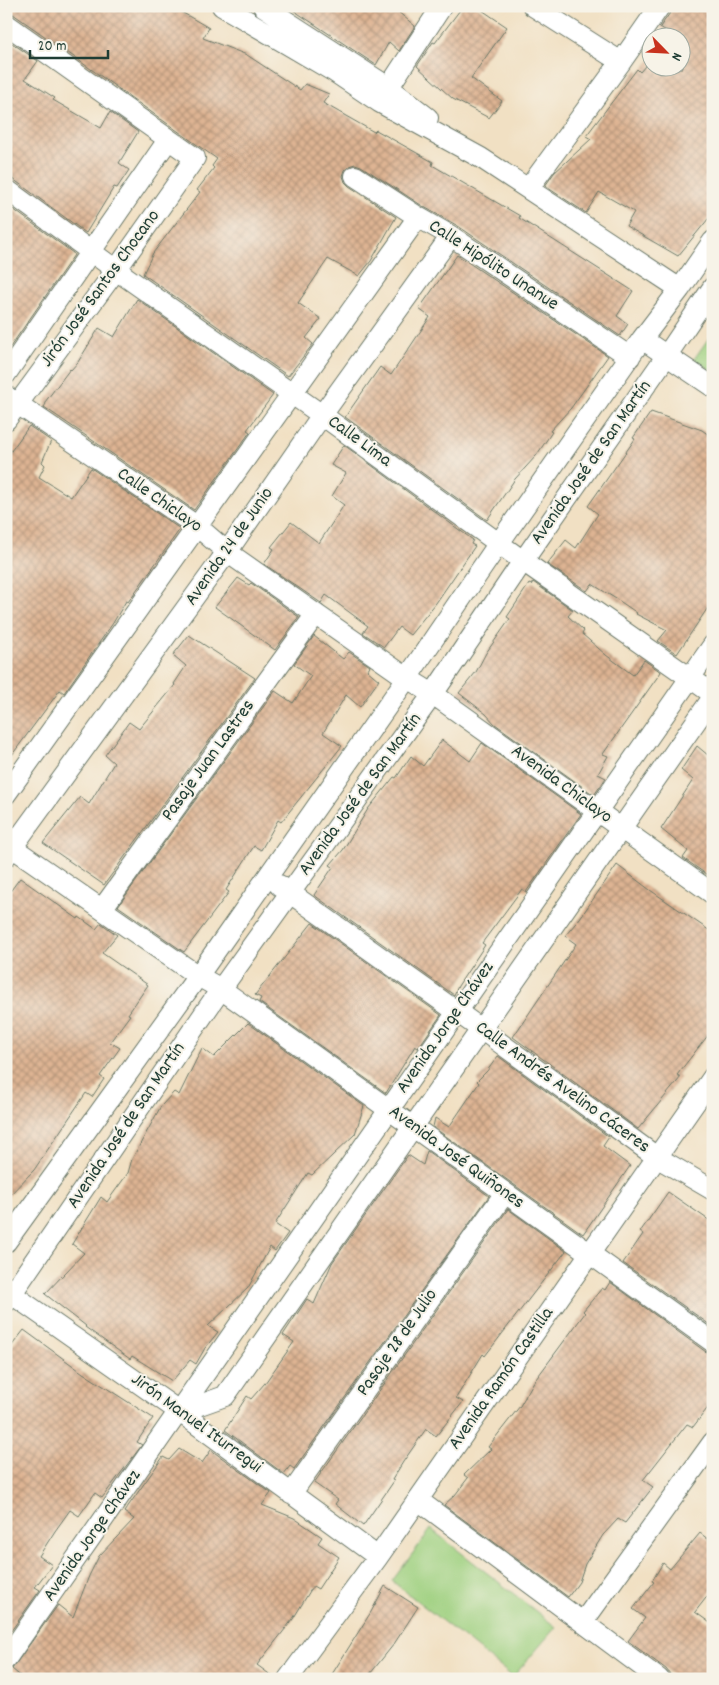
<svg xmlns="http://www.w3.org/2000/svg" width="719" height="1685" viewBox="0 0 719 1685" font-family="Dekko,sans-serif">
  <defs>
    <pattern id="building-cross-hatch" width="8" height="8" patternUnits="userSpaceOnUse" patternTransform="scale(1.25)"><rect width="8" height="8" fill="#deb493"/><path d="M0 0l8 8M0 8l8-8" fill="none" stroke="#b39479"/></pattern>
  </defs>
  <rect width="100%" height="100%" fill="#f7f3e8"/>
  <filter id="ink" filterUnits="userSpaceOnUse"><feTurbulence type="fractalNoise" baseFrequency=".02" numOctaves="2"/><feDisplacementMap in="SourceGraphic" scale="10" xChannelSelector="R" yChannelSelector="G"/><feConvolveMatrix kernelMatrix="1 2 1 2 8 2 1 2 1" color-interpolation-filters="sRGB"/></filter>
  <filter id="wash" filterUnits="userSpaceOnUse"><feTurbulence type="fractalNoise" baseFrequency=".0096" numOctaves="4" result="noise"/><feDisplacementMap in="SourceGraphic" scale="20" xChannelSelector="R" yChannelSelector="G"/><feGaussianBlur stdDeviation="1.12" result="paint"/><feColorMatrix in="noise" values="0 0 0 0 0 0 0 0 0 0 0 0 0 0 0 0 0 1.4 0 .05"/><feComposite in="paint" operator="in"/></filter>
  <g filter="url(#wash)">
    <rect width="100%" height="100%" fill="#f1e0c3"/>
    <path fill="#9ed07f" stroke="#5e865a" d="M 713,332 L 713,372 L 694,359 Z
      M 431,1529 L 556,1627 L 513,1677 L 392,1581 Z"/>
    <g id="blocks">
      <path fill="url(#building-cross-hatch)" d="M 6,6 L 171,6 L 209,28 L 203,38 L 247,55 L 300,90 L 305,84 L 329,94 L 323,103 L 374,132 L 376,130 L 433,162 L 432,165 L 520,216 L 519,218 L 633,291 L 617,316 L 628,324 L 620,336 L 458,226 L 424,207 L 361,166 L 355,164 L 349,166 L 345,170 L 343,176 L 345,182 L 349,186 L 396,217 L 371,261 L 359,276 L 328,259 L 298,303 L 321,319 L 306,338 L 313,344 L 288,376 L 143,274 L 153,253 L 200,192 L 197,190 L 214,168 L 212,166 L 217,159 L 53,42 L 13,14 L 6,12 Z
        M 287,6 L 391,6 L 415,26 L 399,51 L 389,42 L 376,65 Z
        M 463,6 L 476,6 L 507,27 L 471,78 L 502,101 L 489,118 L 453,99 L 417,66 L 433,42 L 435,43 Z
        M 672,6 L 713,6 L 713,213 L 678,256 L 626,226 L 634,212 L 599,192 L 586,213 L 545,186 L 554,173 L 591,139 L 586,136 L 637,69 L 640,72 L 652,58 L 652,68 L 682,68 L 682,38 L 668,38 L 671,34 L 660,27 L 670,13 Z
        M 6,39 L 38,61 L 25,79 L 55,98 L 53,100 L 101,128 L 110,112 L 138,132 L 119,163 L 129,170 L 117,188 L 114,187 L 86,233 L 13,179 L 6,177 Z
        M 6,204 L 73,253 L 74,255 L 6,353 Z
        M 457,255 L 608,356 L 571,408 L 550,431 L 552,432 L 536,456 L 515,479 L 487,520 L 345,417 L 380,367 L 391,375 L 410,347 L 430,317 L 419,309 Z
        M 137,299 L 273,395 L 247,430 L 250,432 L 194,510 L 44,407 L 46,404 L 45,402 L 70,369 L 71,370 L 78,362 L 99,328 L 114,337 Z
        M 651,412 L 702,430 L 713,438 L 713,600 L 677,654 L 658,641 L 667,630 L 636,614 L 637,613 L 621,602 L 592,584 L 587,591 L 547,564 L 566,540 L 576,548 L 598,514 L 588,506 L 635,439 L 633,438 Z
        M 29,426 L 51,441 L 42,462 L 45,465 L 39,477 L 71,497 L 91,468 L 180,529 L 128,602 L 126,601 L 113,623 L 64,693 L 60,690 L 6,763 L 6,458 Z
        M 344,445 L 473,540 L 471,544 L 475,546 L 436,603 L 410,635 L 399,627 L 384,647 L 363,633 L 368,626 L 326,595 L 321,603 L 264,564 L 274,549 L 271,547 L 291,522 L 319,543 L 344,505 L 332,496 L 346,473 L 331,465 Z
        M 238,578 L 249,585 L 251,583 L 299,617 L 275,650 L 215,607 Z
        M 533,582 L 573,610 L 568,616 L 584,631 L 582,634 L 606,655 L 633,675 L 644,660 L 661,672 L 603,754 L 608,756 L 598,774 L 606,778 L 594,795 L 495,724 L 486,714 L 459,693 L 476,672 L 486,653 L 510,619 L 507,617 L 529,584 L 531,585 Z
        M 189,635 L 255,678 L 104,885 L 43,843 L 80,797 L 89,804 L 114,763 L 105,755 L 129,722 L 139,729 L 175,685 L 174,684 L 186,666 L 173,655 Z
        M 314,636 L 343,659 L 349,652 L 370,666 L 367,670 L 379,680 L 360,707 L 346,695 L 323,733 L 342,746 L 281,822 L 278,820 L 261,850 L 254,846 L 226,890 L 229,892 L 184,952 L 118,906 L 275,691 L 293,703 L 311,676 L 294,664 Z
        M 442,740 L 470,761 L 482,743 L 581,814 L 526,892 L 522,889 L 482,943 L 485,945 L 458,986 L 454,995 L 314,895 L 333,867 L 330,865 L 343,850 L 368,809 L 394,777 L 396,778 L 411,756 L 423,766 Z
        M 697,746 L 709,756 L 713,750 L 713,879 L 683,858 L 688,851 L 661,829 L 693,780 L 681,770 Z
        M 617,865 L 650,890 L 713,933 L 713,1029 L 677,1075 L 681,1077 L 638,1129 L 513,1037 L 576,944 L 565,936 L 580,918 Z
        M 20,878 L 78,919 L 79,917 L 96,929 L 101,923 L 117,935 L 102,953 L 148,985 L 128,1014 L 130,1015 L 110,1042 L 120,1048 L 100,1076 L 104,1079 L 92,1097 L 86,1093 L 34,1170 L 6,1199 L 6,897 Z
        M 312,923 L 441,1015 L 418,1048 L 415,1046 L 386,1093 L 259,1002 L 261,998 L 255,995 Z
        M 248,1023 L 364,1106 L 355,1134 L 312,1175 L 308,1173 L 275,1224 L 288,1233 L 275,1251 L 270,1247 L 248,1288 L 208,1326 L 218,1332 L 205,1348 L 196,1364 L 190,1360 L 172,1381 L 132,1356 L 130,1359 L 85,1327 L 86,1326 L 45,1294 L 84,1253 L 72,1244 L 101,1197 L 107,1202 L 128,1173 L 132,1159 L 161,1106 L 174,1092 L 179,1095 L 202,1048 L 214,1057 Z
        M 498,1056 L 609,1137 L 603,1146 L 630,1166 L 583,1234 L 433,1127 L 435,1118 L 449,1127 L 479,1083 L 477,1081 L 487,1071 Z
        M 427,1151 L 489,1196 L 294,1469 L 290,1466 L 284,1474 L 225,1430 L 247,1396 L 251,1399 L 265,1383 L 294,1342 L 283,1335 L 307,1299 L 314,1304 L 332,1263 L 408,1155 L 423,1165 Z
        M 668,1192 L 713,1223 L 713,1327 L 623,1263 L 643,1234 L 640,1232 Z
        M 508,1209 L 566,1251 L 485,1356 L 483,1354 L 456,1398 L 463,1402 L 436,1436 L 426,1429 L 403,1462 L 392,1480 L 394,1481 L 363,1526 L 335,1504 L 338,1500 L 314,1483 Z
        M 610,1282 L 706,1352 L 713,1354 L 713,1401 L 693,1427 L 687,1424 L 643,1480 L 653,1487 L 625,1523 L 618,1519 L 603,1535 L 585,1564 L 579,1582 L 568,1597 L 444,1505 L 455,1495 L 468,1478 L 464,1475 L 491,1449 L 488,1447 L 520,1406 L 533,1383 L 585,1313 L 583,1311 L 602,1288 L 605,1290 Z
        M 24,1330 L 83,1373 L 153,1418 L 137,1442 L 142,1445 L 102,1498 L 95,1493 L 79,1516 L 70,1510 L 55,1531 L 39,1556 L 52,1565 L 35,1587 L 40,1590 L 6,1638 L 6,1353 Z
        M 179,1449 L 202,1463 L 211,1450 L 271,1493 L 262,1505 L 294,1518 L 322,1537 L 318,1543 L 339,1557 L 318,1589 L 313,1586 L 293,1619 L 257,1665 L 276,1679 L 24,1679 L 12,1669 L 58,1605 L 73,1617 L 89,1576 L 99,1556 L 134,1519 L 124,1512 L 163,1457 L 169,1460 Z
        M 700,1533 L 713,1543 L 713,1589 L 695,1612 L 713,1625 L 713,1679 L 671,1679 L 670,1674 L 666,1669 L 628,1641 L 645,1618 L 633,1609 L 654,1582 L 652,1581 L 663,1563 L 670,1569 Z
        M 385,1586 L 418,1607 L 394,1644 L 366,1679 L 329,1679 L 371,1612 Z"/>
    </g>
  </g>
  <g filter="url(#ink)">
    <use href="#blocks" fill-opacity="0" stroke="#687666" stroke-width="1"/>
    <g fill="none" stroke-linecap="round" stroke-linejoin="round">
      <g stroke="#687666" stroke-width="22">
        <path id="minor" d="M 222,6 L 333,71 L 379,102 L 481,158 L 680,289
          M 263,6 L 388,87 L 428,118
          M 533,6 L 621,62
          M 6,24 L 195,158 L 116,270 L 6,420
          M 381,99 L 442,6
          M 355,176 L 418,217 L 451,236 L 630,357
          M 6,189 L 116,270 L 322,415 L 523,561 L 713,694
          M 528,189 L 621,62 L 660,6
          M 642,339 L 713,387
          M 6,374 L 168,140
          M 6,396 L 198,527 L 227,552 L 407,678 L 433,694 L 713,894
          M 6,794 L 418,217
          M 6,843 L 198,976 L 221,989 L 713,1342
          M 6,856 L 227,552 L 322,415 L 451,236
          M 279,885 L 481,1029 L 658,1158 L 713,1190
          M 102,909 L 316,614
          M 6,1242 L 198,976 L 407,678 L 499,543 L 642,339 L 680,289 L 713,241
          M 6,1290 L 180,1412 L 378,1557
          M 6,1302 L 221,989 L 433,694 L 523,561 L 667,355 L 713,287
          M 180,1412 L 225,1396 L 713,697
          M 291,1494 L 505,1193
          M 418,1500 L 659,1679
          M 583,1622 L 713,1442
          M 6,1659 C 244,1323 477,983 713,645
          M 288,1679 L 378,1557 L 713,1077"/>
      </g>
      <use href="#minor" stroke="#fff" stroke-width="20"/>
    </g>
  </g>
  <g text-anchor="middle" dominant-baseline="central" stroke-width="4" stroke-linejoin="round" paint-order="stroke">
    <g font-size="19" fill="#1f3d34" stroke="#f7f3e8">
      <text transform="translate(493 266) rotate(33)">Calle Hipólito Unanue</text>
      <text transform="translate(101 289) rotate(-54)">Jirón José Santos Chocano</text>
      <text transform="translate(359 442) rotate(36)">Calle Lima</text>
      <text transform="translate(592 463) rotate(-55)">Avenida José de San Martín</text>
      <text transform="translate(159 501) rotate(35)">Calle Chiclayo</text>
      <text transform="translate(230 547) rotate(-55)">Avenida 24 de Junio</text>
      <text transform="translate(209 761) rotate(-54)">Pasaje Juan Lastres</text>
      <text transform="translate(561 785) rotate(36)">Avenida Chiclayo</text>
      <text transform="translate(361 795) rotate(-54)">Avenida José de San Martín</text>
      <text transform="translate(446 1028) rotate(-55)">Avenida Jorge Chávez</text>
      <text transform="translate(562 1088) rotate(36)">Calle Andrés Avelino Cáceres</text>
      <text transform="translate(127 1126) rotate(-56)">Avenida José de San Martín</text>
      <text transform="translate(456 1158) rotate(36)">Avenida José Quiñones</text>
      <text transform="translate(398 1343) rotate(-55)">Pasaje 28 de Julio</text>
      <text transform="translate(502 1379) rotate(-55)">Avenida Ramón Castilla</text>
      <text transform="translate(196 1424) rotate(36)">Jirón Manuel Iturregui</text>
      <text transform="translate(93 1536) rotate(-55)">Avenida Jorge Chávez</text>
    </g>
  </g>
  <rect width="719" height="1685" fill="none" stroke="#f7f3e8" stroke-width="25"/>
  <g transform="translate(666 52) rotate(114)"><circle r="24" fill="#f7f3e8" stroke="#a1aaa0"/>
  <path d="M0-4L9 19L0 12L-9 19Z" fill="#c8321e"/>
  <text y="-8" font-size="14" font-weight="bold" text-anchor="middle" fill="#1f3d34">N</text>
  </g>
  <path d="M30 50v8h78v-8" fill="none" stroke="#1f3d34" stroke-width="2.5"/>
  <text x="38" y="50" font-size="15" fill="#1f3d34" stroke="#f7f3e8" stroke-width="4" paint-order="stroke">20 m</text>
</svg>
